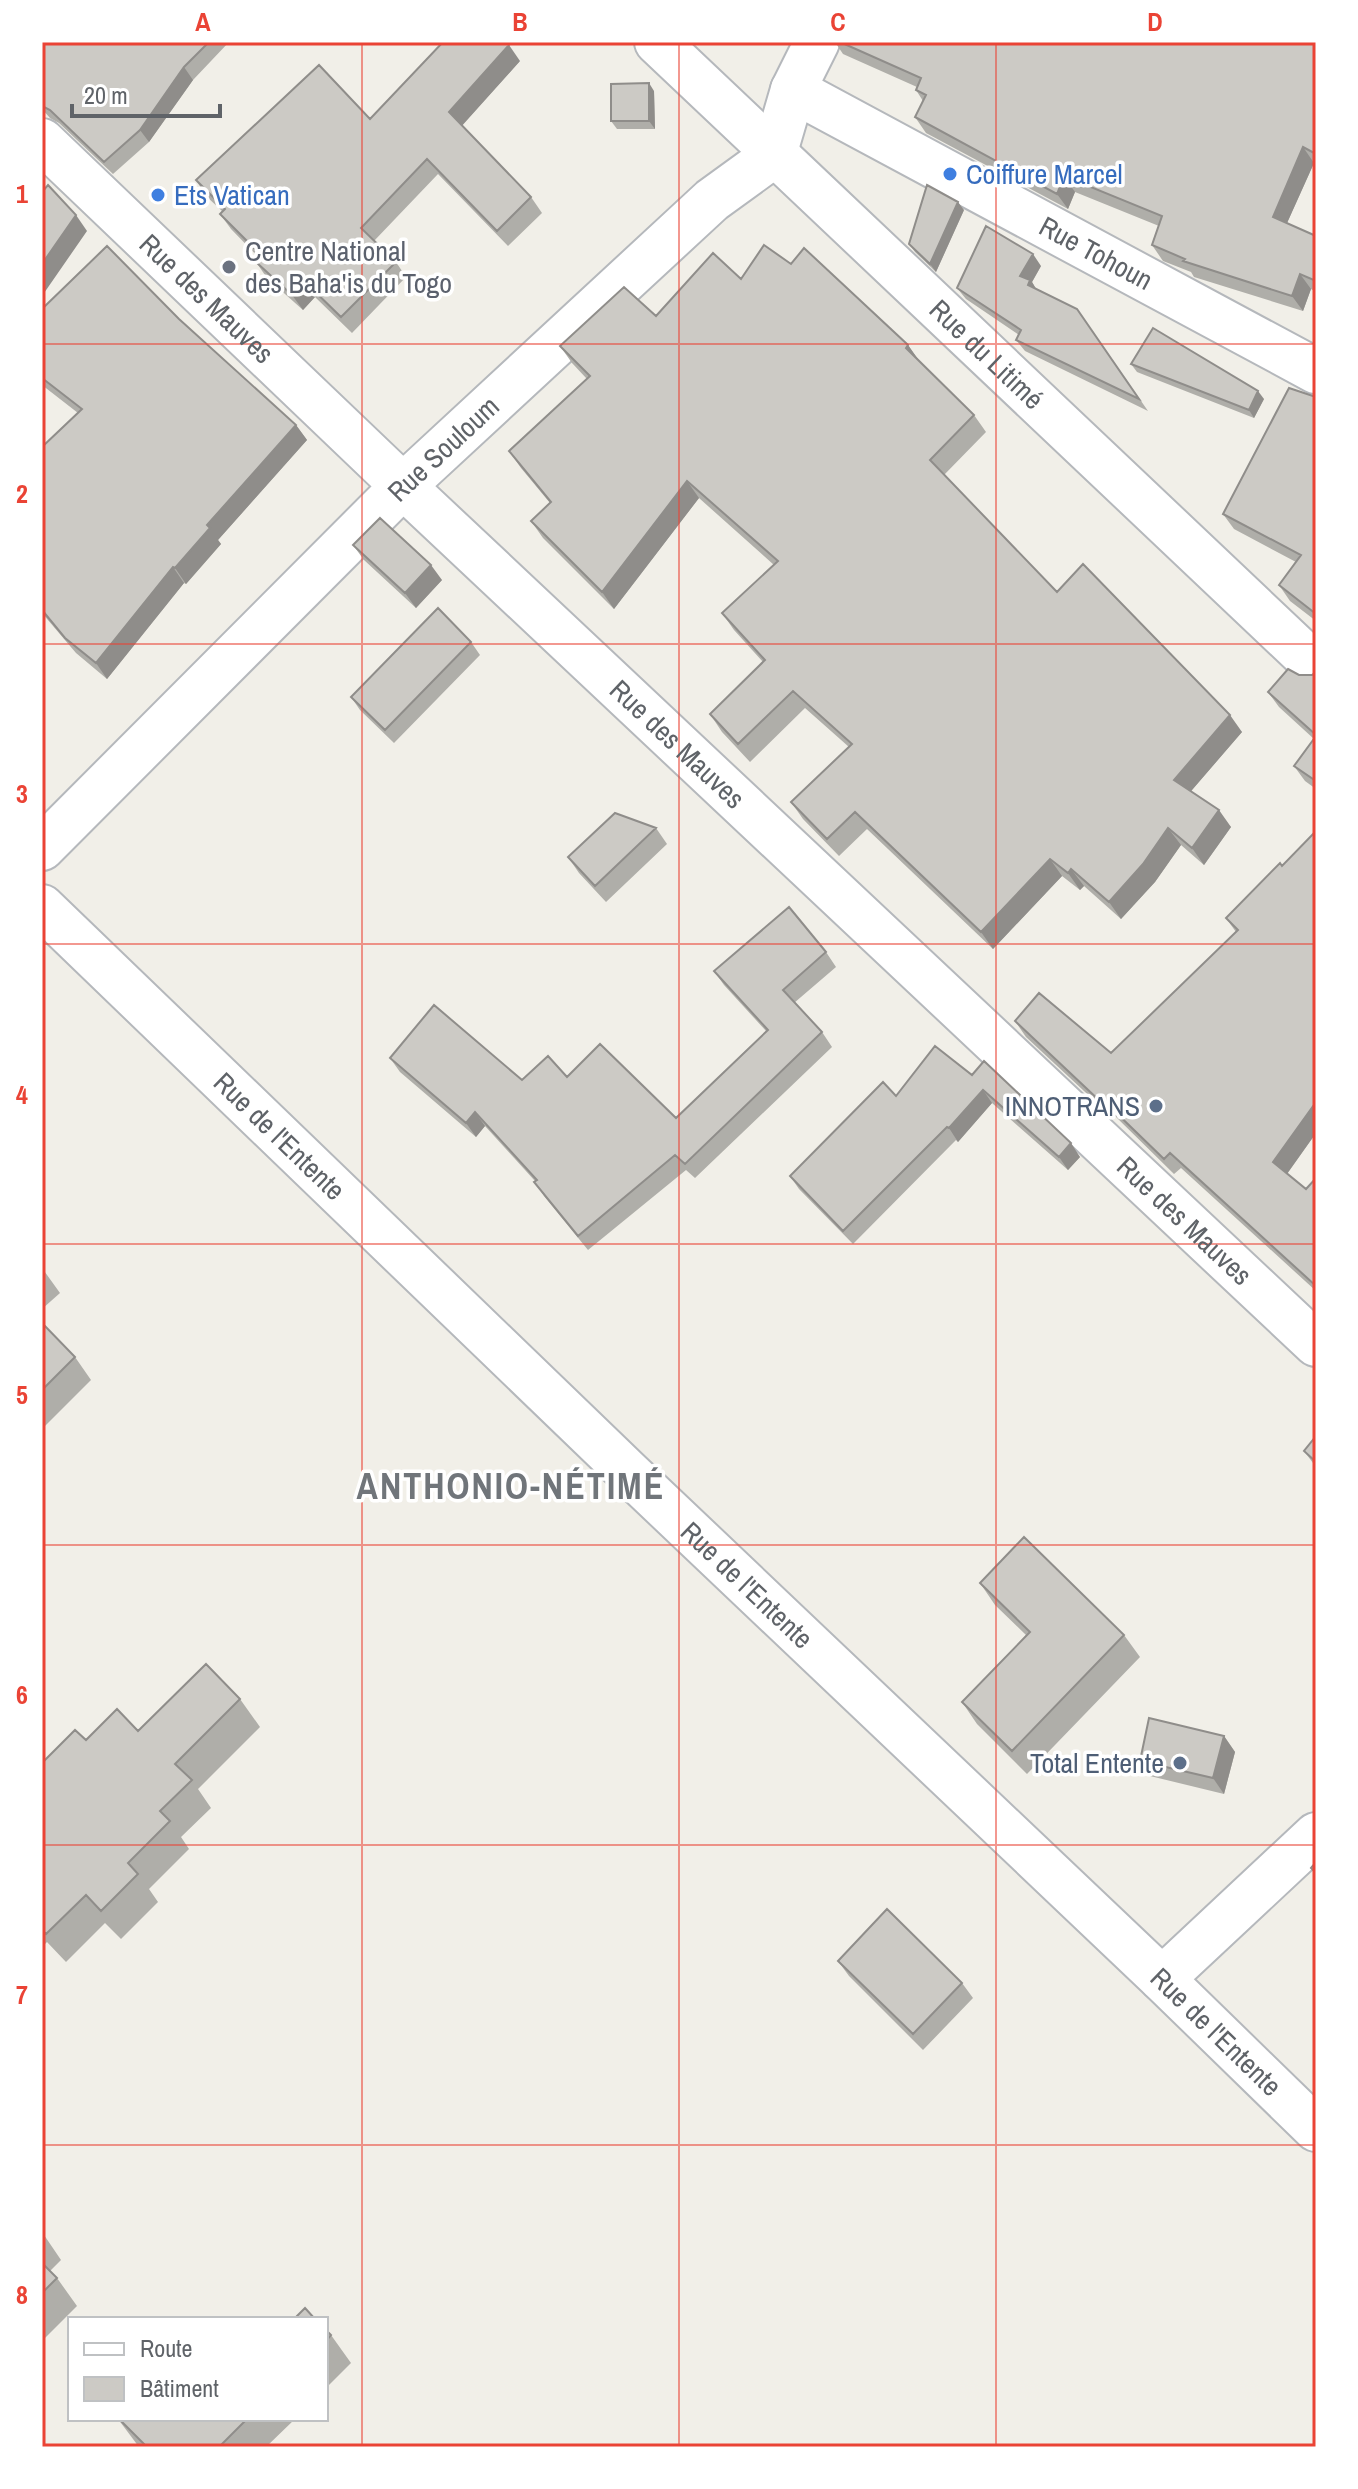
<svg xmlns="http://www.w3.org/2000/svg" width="1358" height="2489" viewBox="0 0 1358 2489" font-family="'Archivo Narrow',sans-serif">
  <rect width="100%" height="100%" fill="#f1efe8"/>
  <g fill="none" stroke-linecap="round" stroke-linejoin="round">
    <g stroke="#b5b8bc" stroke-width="48">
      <g id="minor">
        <path id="s1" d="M 657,42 L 1316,666"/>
        <path id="s2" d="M 793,90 L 1316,371"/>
        <path id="s3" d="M 42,141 L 403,486 L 1316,1344"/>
        <path id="s4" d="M 42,848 L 403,486 L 712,200 L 774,155 L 793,90 L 817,42"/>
        <path d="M 1162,1979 L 1316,1835"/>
      </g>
    </g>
    <g stroke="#b5b8bc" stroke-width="48">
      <g id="tertiary">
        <path id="s5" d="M 42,907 L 628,1472 L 1162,1979 L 1316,2129"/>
      </g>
    </g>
    <use href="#minor" stroke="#fff" stroke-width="44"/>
    <use href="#tertiary" stroke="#fff" stroke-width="44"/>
  </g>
  <path fill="#afaea9" d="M 42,42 L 229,42 L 193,80 L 149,142 L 113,174 L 59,123 L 50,118 L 42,109 Z
    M 835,42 L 1316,42 L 1316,164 L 1314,163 L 1287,223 L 1316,236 L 1316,292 L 1311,289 L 1303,311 L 1194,277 L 1191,272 L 1163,261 L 1152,245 L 1159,226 L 1075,192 L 1068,209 L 926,133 L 915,117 L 923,101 L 916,90 L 917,87 L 843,54 Z
    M 520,61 L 462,125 L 531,197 L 542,213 L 508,246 L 438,174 L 374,241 L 396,262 L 406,277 L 352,333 L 315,297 L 303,310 L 267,278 L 256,262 L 260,259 L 231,229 L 220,214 L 222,211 L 206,196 L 196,180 L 370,119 Z
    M 654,91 L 655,129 L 617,129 L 611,121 Z
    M 964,210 L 936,272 L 915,252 L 909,244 Z
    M 1041,266 L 1032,282 L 1036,289 L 1077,309 L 1148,411 L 1025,351 L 1016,340 L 1019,335 L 966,299 L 957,288 Z
    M 741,279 L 908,345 L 919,361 L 974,415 L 986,432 L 944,475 L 1057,592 L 1242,732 L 1191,791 L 1231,827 L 1204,865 L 1181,845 L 1155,882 L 1121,919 L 1084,886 L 1080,890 L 1062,876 L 993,949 L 867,829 L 839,856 L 803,819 L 791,802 L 849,747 L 805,708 L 750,762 L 722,732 L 710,714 L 763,662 L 734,630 L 722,613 L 774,565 L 699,498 L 614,609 L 543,538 L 531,521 L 550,503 L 521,468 L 509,451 L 587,379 L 572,363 L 560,346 L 656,316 Z
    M 42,309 L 179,319 L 296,425 L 307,440 L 218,540 L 221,544 L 186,584 L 184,583 L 107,679 L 76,653 L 42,613 L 42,447 L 78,413 L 42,385 Z
    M 1131,364 L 1264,399 L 1254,418 L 1137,372 Z
    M 1316,397 L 1316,621 L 1290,601 L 1279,585 L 1296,562 L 1234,529 L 1223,514 Z
    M 353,545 L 442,580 L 416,608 L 364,560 Z
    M 471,642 L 480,655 L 394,743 L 360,710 L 351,697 Z
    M 1316,672 L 1316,789 L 1305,781 L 1294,766 L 1314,739 L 1279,707 L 1268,692 L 1299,675 L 1312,675 Z
    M 656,828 L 667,844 L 606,902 L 579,873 L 568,857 Z
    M 1316,831 L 1316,1133 L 1287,1174 L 1306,1189 L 1316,1178 L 1316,1291 L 1181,1168 L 1174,1174 L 1115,1116 L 1113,1118 L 1026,1037 L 1015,1021 L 1111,1053 L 1236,932 L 1226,918 L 1282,866 Z
    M 826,952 L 836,967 L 794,1003 L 822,1032 L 832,1047 L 695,1178 L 686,1170 L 588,1250 L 544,1196 L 535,1181 L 485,1126 L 476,1137 L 400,1072 L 390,1058 L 522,1080 L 567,1077 L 676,1118 L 766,1031 L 724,985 L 714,971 Z
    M 972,1075 L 1080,1157 L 1068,1170 L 992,1103 L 958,1142 L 956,1140 L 853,1244 L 799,1189 L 790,1176 L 896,1096 Z
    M 42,1268 L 60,1293 L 42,1309 Z
    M 42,1323 L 75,1357 L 91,1380 L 42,1429 Z
    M 1316,1436 L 1316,1467 L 1304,1451 Z
    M 980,1583 L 1124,1635 L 1140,1657 L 1027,1774 L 977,1724 L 962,1702 L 1026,1635 L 995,1605 Z
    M 240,1699 L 260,1727 L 198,1789 L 211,1808 L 181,1837 L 189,1849 L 149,1889 L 158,1902 L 121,1939 L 105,1923 L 66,1962 L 47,1942 L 42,1947 L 42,1763 L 86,1740 L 138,1731 Z
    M 1224,1736 L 1235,1752 L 1224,1794 L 1150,1776 L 1140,1761 Z
    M 838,1961 L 962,1983 L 973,1998 L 923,2050 L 849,1976 Z
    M 42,2232 L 61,2260 L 50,2271 L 57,2278 L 77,2306 L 42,2341 Z
    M 326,2330 L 331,2335 L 351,2363 L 326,2388 Z
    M 118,2419 L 295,2419 L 266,2447 L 139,2447 Z"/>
  <path fill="#8f8d8a" d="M 509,45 L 520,61 L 460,128 L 449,112 Z
    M 184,67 L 193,80 L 149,142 L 140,130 Z
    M 649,83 L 654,91 L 655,129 L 649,121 Z
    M 1303,147 L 1314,163 L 1283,232 L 1273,217 Z
    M 1064,176 L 1075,192 L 1068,209 L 1057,194 Z
    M 958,202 L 964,210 L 936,272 L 930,264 Z
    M 76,215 L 87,231 L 42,296 L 42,264 Z
    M 1033,254 L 1041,266 L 1032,282 L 1038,292 L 1036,296 L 1020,276 Z
    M 1300,274 L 1311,289 L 1303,311 L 1292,296 Z
    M 304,281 L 315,297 L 303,310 L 292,295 Z
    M 908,345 L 920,362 L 906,348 Z
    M 1258,391 L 1264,399 L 1254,418 L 1249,410 Z
    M 296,425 L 307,440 L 218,540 L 221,544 L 186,584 L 175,568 L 207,525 Z
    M 687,481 L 699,498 L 614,609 L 602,592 Z
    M 431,565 L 442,580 L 416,608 L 405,593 Z
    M 173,567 L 184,583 L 107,679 L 96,663 Z
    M 1230,715 L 1242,732 L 1186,797 L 1174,780 Z
    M 1219,810 L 1231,827 L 1204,865 L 1192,848 Z
    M 1168,828 L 1181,845 L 1155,882 L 1121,919 L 1109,902 Z
    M 1050,859 L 1062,876 L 993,949 L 981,932 Z
    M 1071,869 L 1084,886 L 1080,890 L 1068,873 Z
    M 983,1090 L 992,1103 L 958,1142 L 949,1128 Z
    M 1104,1101 L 1115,1116 L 1113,1118 L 1102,1103 Z
    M 1316,1102 L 1316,1133 L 1284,1178 L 1273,1162 Z
    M 475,1112 L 485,1126 L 476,1137 L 466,1123 Z
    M 1071,1143 L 1080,1157 L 1068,1170 L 1059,1157 Z
    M 1224,1736 L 1235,1752 L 1224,1794 L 1213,1778 Z"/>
  <path fill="#cccac5" stroke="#8f8d8a" stroke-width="2" d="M 42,42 L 209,42 L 184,67 L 140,130 L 104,162 L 50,110 L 42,106 Z
    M 443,42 L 505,42 L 509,45 L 449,112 L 531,197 L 497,231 L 427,159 L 361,228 L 396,262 L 341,317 L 304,281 L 292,295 L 256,262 L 262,256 L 220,214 L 225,209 L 196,180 L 319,65 L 370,119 Z
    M 840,42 L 1316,42 L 1316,154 L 1303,147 L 1273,217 L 1316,236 L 1316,281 L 1300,274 L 1292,296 L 1183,261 L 1185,259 L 1152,245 L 1162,216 L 1064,176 L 1057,194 L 915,117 L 926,95 L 916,90 L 921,78 Z
    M 649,83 L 649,121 L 611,121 L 611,84 Z
    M 48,185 L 76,215 L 42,264 L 42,192 Z
    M 927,185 L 958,202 L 930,264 L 909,244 Z
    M 986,226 L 1033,254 L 1020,276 L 1030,280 L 1028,285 L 1077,309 L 1139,399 L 1016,340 L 1021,330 L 957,288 Z
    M 764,245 L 791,264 L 804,248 L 908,345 L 906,348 L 974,415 L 930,460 L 1057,592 L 1083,564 L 1230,715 L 1174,780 L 1219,810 L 1192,848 L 1168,828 L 1143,864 L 1109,902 L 1071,869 L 1068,873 L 1050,859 L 981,932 L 855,812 L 827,839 L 791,802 L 852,744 L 793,691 L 738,744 L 710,714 L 765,660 L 722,613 L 778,561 L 687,481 L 602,592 L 531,521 L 551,502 L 509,451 L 590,376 L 560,346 L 624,287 L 656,316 L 713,253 L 741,279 Z
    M 107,246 L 179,319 L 296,425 L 207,525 L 210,528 L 175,568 L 173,567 L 96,663 L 65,638 L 42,610 L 42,447 L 82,409 L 42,378 L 42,309 Z
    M 1153,328 L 1258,391 L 1249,410 L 1131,364 Z
    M 1289,388 L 1316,397 L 1316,614 L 1279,585 L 1301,555 L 1223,514 Z
    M 380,518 L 431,565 L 405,593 L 353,545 Z
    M 438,608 L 471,642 L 385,730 L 351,697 Z
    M 1288,669 L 1299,675 L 1312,675 L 1316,672 L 1316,735 L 1268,692 Z
    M 1316,736 L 1316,781 L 1294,766 Z
    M 615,813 L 656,828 L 595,886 L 568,857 Z
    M 1316,831 L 1316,1102 L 1273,1162 L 1306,1189 L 1316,1178 L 1316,1286 L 1170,1153 L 1164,1159 L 1104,1101 L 1102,1103 L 1015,1021 L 1039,993 L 1111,1053 L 1238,930 L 1226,918 L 1280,863 L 1282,866 Z
    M 789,907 L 826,952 L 783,990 L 822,1032 L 685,1164 L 675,1155 L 578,1236 L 534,1182 L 537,1180 L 475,1112 L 466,1123 L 390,1058 L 434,1005 L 522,1080 L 548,1056 L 567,1077 L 600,1044 L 676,1118 L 768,1030 L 714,971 Z
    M 935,1046 L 972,1075 L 984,1061 L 1071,1143 L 1059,1157 L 983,1090 L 949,1128 L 947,1127 L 843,1231 L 790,1176 L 883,1082 L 896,1096 Z
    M 42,1323 L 75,1357 L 42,1390 Z
    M 1316,1436 L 1316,1462 L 1304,1451 Z
    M 1024,1537 L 1124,1635 L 1012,1751 L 962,1702 L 1030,1632 L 980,1583 Z
    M 206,1664 L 240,1699 L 175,1764 L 192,1780 L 160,1811 L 170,1821 L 128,1863 L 138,1874 L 101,1911 L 86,1895 L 46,1934 L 42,1930 L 42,1763 L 75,1730 L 86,1740 L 117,1709 L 138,1731 Z
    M 1149,1718 L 1224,1736 L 1213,1778 L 1140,1761 Z
    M 1316,1862 L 1316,1873 L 1311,1868 Z
    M 887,1909 L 962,1983 L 913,2034 L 838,1961 Z
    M 42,2263 L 57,2278 L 42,2293 Z
    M 305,2308 L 315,2319 L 294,2319 Z
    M 326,2330 L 331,2335 L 326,2341 Z
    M 119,2419 L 247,2419 L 221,2445 L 223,2447 L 143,2447 L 145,2445 Z"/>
  <path fill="none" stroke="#ea4335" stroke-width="2" stroke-opacity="0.55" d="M 362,42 L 362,2447M 679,42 L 679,2447M 996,42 L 996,2447M 42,344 L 1316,344M 42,644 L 1316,644M 42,944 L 1316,944M 42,1244 L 1316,1244M 42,1545 L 1316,1545M 42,1845 L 1316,1845M 42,2145 L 1316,2145"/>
  <g fill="#3f7fe0" stroke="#fff" stroke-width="3">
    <circle cx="950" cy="174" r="8"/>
    <circle cx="158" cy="195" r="8"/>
  </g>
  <circle fill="#6b7280" stroke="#fff" stroke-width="3" cx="229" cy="267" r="8"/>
  <g fill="#5c6f8a" stroke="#fff" stroke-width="3">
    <circle cx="1156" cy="1106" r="8"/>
    <circle cx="1180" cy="1763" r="8"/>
  </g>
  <g text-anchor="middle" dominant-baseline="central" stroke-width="7" stroke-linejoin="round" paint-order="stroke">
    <g font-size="28" fill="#366cbe" stroke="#fff" text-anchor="start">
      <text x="966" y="174">Coiffure Marcel</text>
      <text x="174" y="195">Ets Vatican</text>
    </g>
    <g font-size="28" fill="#5b616d" stroke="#fff" text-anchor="start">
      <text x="245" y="251">Centre National<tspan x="245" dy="32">des Baha'is du Togo</tspan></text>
    </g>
    <g font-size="28" fill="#5f6368" stroke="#fff">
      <text stroke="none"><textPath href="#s2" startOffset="344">Rue Tohoun</textPath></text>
      <text stroke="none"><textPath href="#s3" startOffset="228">Rue des Mauves</textPath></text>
      <text stroke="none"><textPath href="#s1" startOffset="454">Rue du Litimé</textPath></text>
      <text stroke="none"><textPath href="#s4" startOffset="566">Rue Souloum</textPath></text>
      <text stroke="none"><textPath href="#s3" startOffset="876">Rue des Mauves</textPath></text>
      <text stroke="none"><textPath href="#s5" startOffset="330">Rue de l'Entente</textPath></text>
      <text stroke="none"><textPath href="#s3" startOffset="1572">Rue des Mauves</textPath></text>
      <text stroke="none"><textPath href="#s5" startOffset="978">Rue de l'Entente</textPath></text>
      <text stroke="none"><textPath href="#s5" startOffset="1626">Rue de l'Entente</textPath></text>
    </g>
    <g font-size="28" fill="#4e5e75" stroke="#fff" text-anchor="end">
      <text x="1140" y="1106">INNOTRANS</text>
      <text x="1164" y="1763">Total Entente</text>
    </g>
    <g font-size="36" font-weight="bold" letter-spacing="2" fill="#70757a" stroke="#fff">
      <text x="511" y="1486">ANTHONIO-NÉTIMÉ</text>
    </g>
  </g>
  <rect width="1358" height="2489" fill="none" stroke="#ffffff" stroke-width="88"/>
  <rect x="68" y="2317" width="260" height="104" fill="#ffffff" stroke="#bfc1c3" stroke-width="2"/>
  <rect x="84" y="2343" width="40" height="12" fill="#ffffff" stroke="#bfc1c3" stroke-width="2"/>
  <text x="140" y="2357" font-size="24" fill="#5f6368">Route</text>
  <rect x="84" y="2377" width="40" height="24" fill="#cccac5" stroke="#bfc1c3" stroke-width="2"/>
  <text x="140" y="2397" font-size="24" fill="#5f6368">Bâtiment</text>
  <path d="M72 104v12h148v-12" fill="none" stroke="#5f6368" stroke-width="4"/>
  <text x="84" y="104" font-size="24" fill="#5f6368" stroke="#ffffff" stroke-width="6" paint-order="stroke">20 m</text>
  <rect x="44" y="44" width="1270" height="2401" fill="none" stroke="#ea4335" stroke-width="3"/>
  <g font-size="26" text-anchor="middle" font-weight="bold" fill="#ea4335">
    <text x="203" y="31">A</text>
    <text x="520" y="31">B</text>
    <text x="838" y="31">C</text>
    <text x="1155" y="31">D</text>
    <text x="22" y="203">1</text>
    <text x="22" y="503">2</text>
    <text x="22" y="803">3</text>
    <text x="22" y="1104">4</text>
    <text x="22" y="1404">5</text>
    <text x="22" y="1704">6</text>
    <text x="22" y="2004">7</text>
    <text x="22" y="2304">8</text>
  </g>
</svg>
